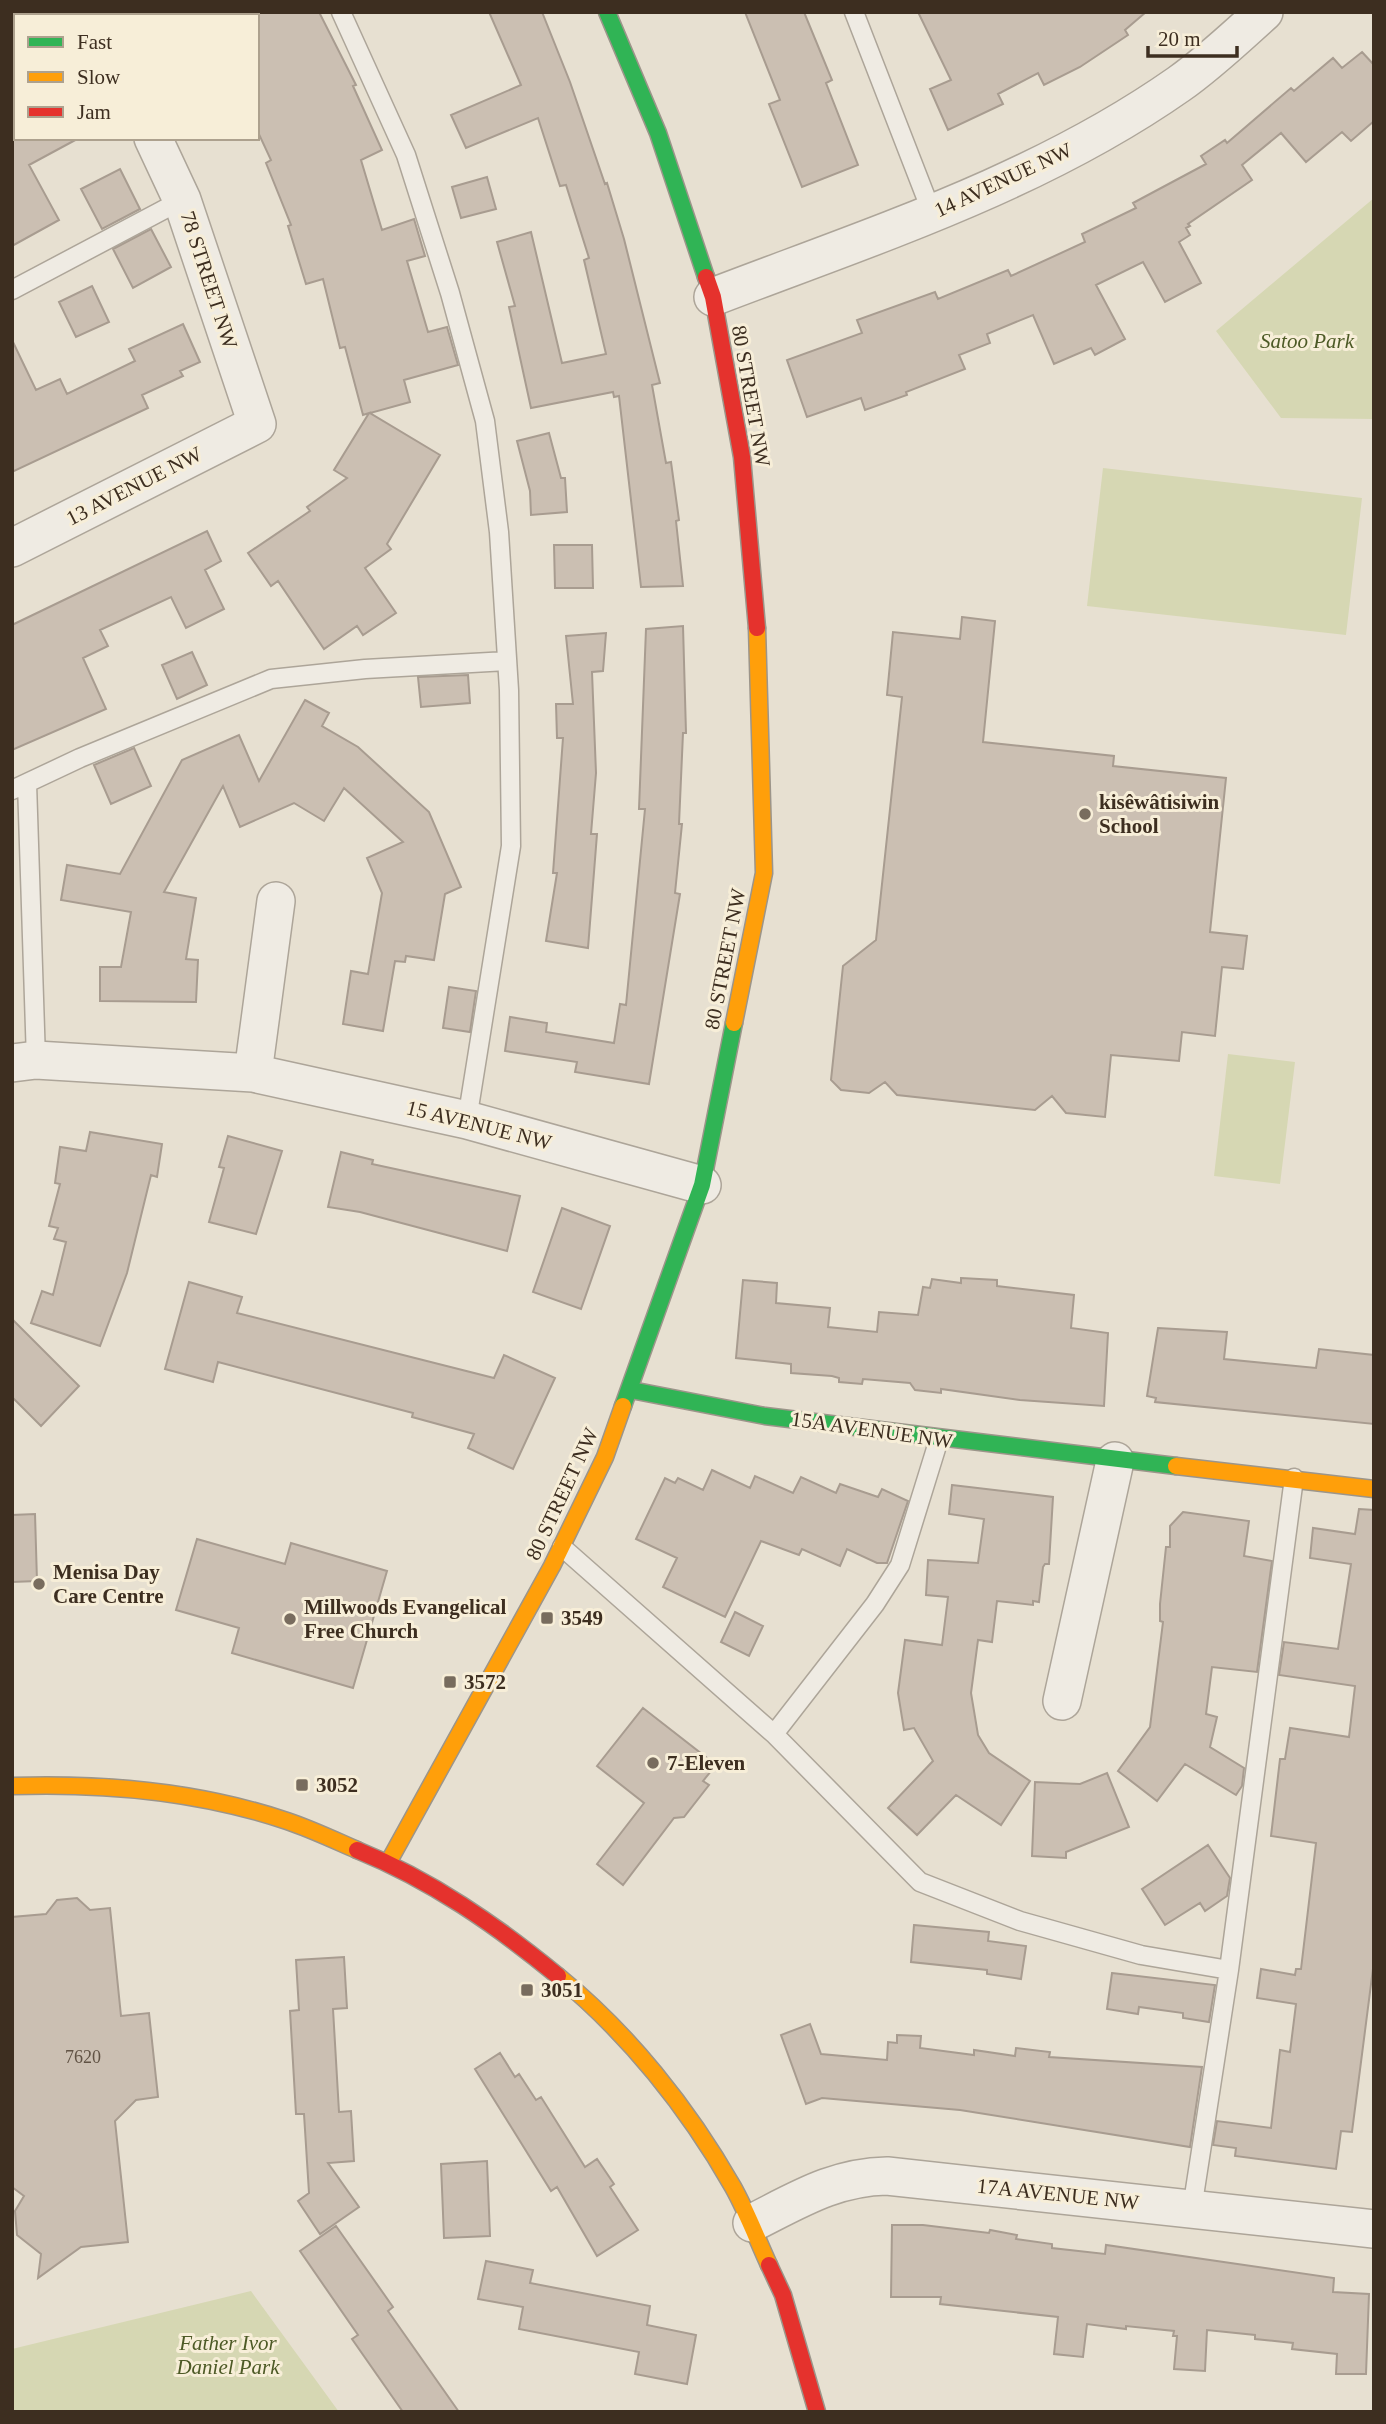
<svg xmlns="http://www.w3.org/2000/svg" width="1386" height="2424" viewBox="0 0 1386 2424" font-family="Georgia,serif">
  <rect width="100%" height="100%" fill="#e7e0d1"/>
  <path fill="#d6d7b3" d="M 1374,198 L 1374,419 L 1281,418 L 1216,331 Z
    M 1103,468 L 1362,498 L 1346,635 L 1087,606 Z
    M 1228,1054 L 1295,1062 L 1280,1184 L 1214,1176 Z
    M 251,2291 L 339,2412 L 12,2412 L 12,2349 Z"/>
  <path fill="#cbbfb2" stroke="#a89c90" stroke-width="2" d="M 257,12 L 319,12 L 356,85 L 353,86 L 382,150 L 361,160 L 382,230 L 414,219 L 425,256 L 407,261 L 428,332 L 447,327 L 458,365 L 404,380 L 410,402 L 370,413 L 440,455 L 387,544 L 391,549 L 365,568 L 396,613 L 363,635 L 357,626 L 324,649 L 278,581 L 271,586 L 248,553 L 310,511 L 307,507 L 347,478 L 334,470 L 369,413 L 363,415 L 345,347 L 340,348 L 323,279 L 306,284 L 288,226 L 291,225 L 266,163 L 271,160 L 257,130 Z
    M 489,12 L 542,12 L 570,82 L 605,184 L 607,183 L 624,239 L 660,383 L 652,385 L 666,463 L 671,462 L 679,520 L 676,521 L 683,586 L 641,587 L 619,396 L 614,397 L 613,392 L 531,408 L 509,307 L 515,306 L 497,242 L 531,232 L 562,363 L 606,354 L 584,260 L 589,258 L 566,185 L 560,186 L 538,118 L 466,148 L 451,115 L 521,85 Z
    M 745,12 L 804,12 L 832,80 L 826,83 L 858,165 L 802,187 L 769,104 L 780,100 Z
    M 918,12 L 1146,12 L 1125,30 L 1128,35 L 1080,67 L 1044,85 L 1038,73 L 998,94 L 1003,104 L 948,130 L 930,89 L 951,80 Z
    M 1362,52 L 1374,65 L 1374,121 L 1351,141 L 1342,132 L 1306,162 L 1281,133 L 1242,165 L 1252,180 L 1188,224 L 1190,226 L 1186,228 L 1190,235 L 1179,242 L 1201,283 L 1165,302 L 1143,262 L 1096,285 L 1125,339 L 1095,355 L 1091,348 L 1054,364 L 1033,315 L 987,334 L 990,343 L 959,355 L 965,369 L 906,392 L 907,395 L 865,410 L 861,398 L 807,417 L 787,360 L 862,333 L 857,320 L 935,292 L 938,299 L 1008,270 L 1011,276 L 1085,242 L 1082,234 L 1136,208 L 1133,203 L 1206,164 L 1201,156 L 1225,140 L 1227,143 L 1291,88 L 1294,91 L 1333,58 L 1342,68 Z
    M 12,135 L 14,138 L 79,138 L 29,165 L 59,220 L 12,246 Z
    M 120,169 L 140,209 L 102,229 L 81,189 Z
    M 487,177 L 496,209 L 461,218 L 452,187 Z
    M 151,229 L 171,267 L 133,288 L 113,249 Z
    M 92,286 L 109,322 L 76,337 L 59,302 Z
    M 183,324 L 200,362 L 180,371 L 183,376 L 142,395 L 148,408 L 12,472 L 12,340 L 36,390 L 60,379 L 67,394 L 135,361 L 129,349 Z
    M 549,433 L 561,478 L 565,478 L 567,512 L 531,515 L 530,491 L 517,441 Z
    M 207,531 L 221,561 L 205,570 L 224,609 L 186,628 L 171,597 L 100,630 L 108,646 L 83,658 L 106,709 L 12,750 L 12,625 Z
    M 554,545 L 592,545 L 593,588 L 555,588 Z
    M 962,617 L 995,621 L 983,742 L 1114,756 L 1113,766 L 1226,778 L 1210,932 L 1247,936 L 1243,969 L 1222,967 L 1215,1036 L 1182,1032 L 1179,1061 L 1111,1055 L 1105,1117 L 1066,1113 L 1052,1096 L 1035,1110 L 897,1095 L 885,1082 L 869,1093 L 841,1090 L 831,1080 L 843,966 L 876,940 L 902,697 L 887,695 L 893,632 L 960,639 Z
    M 683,626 L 686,733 L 683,733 L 679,824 L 682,824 L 675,893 L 680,894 L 649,1084 L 575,1072 L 577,1062 L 505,1051 L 510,1017 L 547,1023 L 546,1032 L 614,1043 L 620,1004 L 626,1005 L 645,809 L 639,809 L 646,629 Z
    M 606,633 L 603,671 L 592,672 L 596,773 L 591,834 L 597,834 L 588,948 L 546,941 L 557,873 L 553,873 L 563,738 L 557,738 L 556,704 L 573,704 L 566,636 Z
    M 192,652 L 207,685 L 177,699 L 162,665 Z
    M 468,675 L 470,703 L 421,707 L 418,677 Z
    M 305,700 L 329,713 L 322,726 L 358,747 L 429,812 L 461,887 L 445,894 L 434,960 L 406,956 L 405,962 L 395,961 L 383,1031 L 343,1024 L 351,971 L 368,974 L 382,893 L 367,858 L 403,842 L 344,788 L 324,821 L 294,803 L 240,827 L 223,786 L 164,892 L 196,898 L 186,959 L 198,960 L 196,1002 L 100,1001 L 100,967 L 121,967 L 131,912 L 61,900 L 67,865 L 120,874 L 182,760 L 239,735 L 259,781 Z
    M 134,748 L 151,786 L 111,804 L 94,765 Z
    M 449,987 L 476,991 L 470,1032 L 443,1028 Z
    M 90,1132 L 162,1144 L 157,1177 L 151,1175 L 127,1273 L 100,1346 L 31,1323 L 42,1291 L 53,1295 L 66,1242 L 54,1239 L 58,1228 L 49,1226 L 60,1184 L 55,1183 L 60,1147 L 86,1151 Z
    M 228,1136 L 282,1151 L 256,1234 L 209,1222 L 224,1168 L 219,1167 Z
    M 341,1152 L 373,1160 L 372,1164 L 520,1196 L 507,1251 L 360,1212 L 328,1207 Z
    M 562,1208 L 610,1226 L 581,1309 L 533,1292 Z
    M 961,1278 L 997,1280 L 997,1286 L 1074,1295 L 1071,1328 L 1108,1333 L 1104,1406 L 1020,1400 L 941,1389 L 941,1393 L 915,1390 L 910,1383 L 863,1379 L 862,1384 L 839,1382 L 839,1378 L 832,1376 L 791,1373 L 791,1364 L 736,1358 L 743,1280 L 777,1283 L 776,1303 L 830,1308 L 828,1327 L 877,1332 L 879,1312 L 918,1315 L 923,1287 L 930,1288 L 932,1279 L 961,1283 Z
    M 189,1282 L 242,1297 L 237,1313 L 494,1378 L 504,1355 L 555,1378 L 513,1469 L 468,1448 L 474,1434 L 412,1417 L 413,1413 L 218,1362 L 213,1382 L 165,1369 Z
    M 12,1319 L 79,1386 L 41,1426 L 12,1397 Z
    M 1158,1328 L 1227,1332 L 1224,1359 L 1316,1368 L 1319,1349 L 1374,1355 L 1374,1424 L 1155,1402 L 1156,1398 L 1147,1396 Z
    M 712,1470 L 750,1488 L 755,1476 L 793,1493 L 801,1477 L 836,1493 L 840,1484 L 878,1497 L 882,1489 L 908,1501 L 887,1563 L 877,1563 L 847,1549 L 840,1566 L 802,1549 L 799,1555 L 761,1541 L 725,1617 L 663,1587 L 677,1558 L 636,1539 L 665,1478 L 675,1483 L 678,1478 L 703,1490 Z
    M 952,1485 L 1053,1497 L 1049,1564 L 1045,1564 L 1043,1567 L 1039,1602 L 1033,1601 L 1033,1605 L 997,1601 L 992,1642 L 978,1640 L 971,1693 L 978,1735 L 989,1753 L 1030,1781 L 1001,1825 L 956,1795 L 917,1835 L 888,1808 L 933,1761 L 914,1728 L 904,1730 L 898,1693 L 905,1640 L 942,1645 L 948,1597 L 926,1595 L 928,1560 L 978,1563 L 984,1519 L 949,1514 Z
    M 1359,1509 L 1374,1510 L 1374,1961 L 1352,2132 L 1341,2131 L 1336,2169 L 1235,2156 L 1236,2148 L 1213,2145 L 1217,2121 L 1271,2128 L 1280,2050 L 1290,2052 L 1296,2004 L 1257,1998 L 1261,1969 L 1295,1975 L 1296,1969 L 1301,1969 L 1316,1843 L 1271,1836 L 1280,1759 L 1285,1759 L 1290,1728 L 1349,1737 L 1355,1686 L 1279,1675 L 1284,1642 L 1338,1649 L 1351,1564 L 1310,1558 L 1313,1528 L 1355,1534 Z
    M 1183,1512 L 1249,1521 L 1244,1556 L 1272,1561 L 1257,1672 L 1212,1667 L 1206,1714 L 1217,1717 L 1210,1747 L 1244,1768 L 1242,1786 L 1236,1795 L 1185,1764 L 1157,1801 L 1118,1771 L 1150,1727 L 1163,1622 L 1160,1621 L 1160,1604 L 1166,1547 L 1170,1547 L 1170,1526 Z
    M 35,1514 L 37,1581 L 12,1582 L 12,1515 Z
    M 197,1539 L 285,1564 L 291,1543 L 387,1571 L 353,1688 L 232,1653 L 239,1628 L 176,1610 Z
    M 735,1612 L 763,1626 L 749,1656 L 721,1642 Z
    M 643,1708 L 716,1765 L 703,1781 L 709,1785 L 684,1817 L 674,1818 L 623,1885 L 597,1864 L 644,1803 L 597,1766 Z
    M 1107,1773 L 1129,1827 L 1066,1852 L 1066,1858 L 1032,1856 L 1035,1782 L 1080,1784 Z
    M 1208,1845 L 1230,1878 L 1227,1896 L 1205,1911 L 1200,1903 L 1165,1925 L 1142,1889 Z
    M 77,1898 L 90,1910 L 110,1908 L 121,2016 L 149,2013 L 158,2097 L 136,2100 L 115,2121 L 128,2242 L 81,2247 L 38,2278 L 41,2254 L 17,2235 L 15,2211 L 24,2196 L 12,2187 L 12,1917 L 46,1914 L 57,1900 Z
    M 914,1925 L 989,1932 L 988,1941 L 1026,1946 L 1021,1979 L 987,1974 L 987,1970 L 911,1962 Z
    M 344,1957 L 347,2008 L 333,2009 L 339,2112 L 351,2111 L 354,2161 L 328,2163 L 359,2207 L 320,2234 L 298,2201 L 309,2193 L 304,2114 L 296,2114 L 290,2011 L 299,2010 L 296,1960 Z
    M 1112,1973 L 1215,1985 L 1209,2022 L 1183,2018 L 1183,2013 L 1139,2007 L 1138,2014 L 1107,2009 Z
    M 810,2024 L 821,2054 L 887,2060 L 888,2042 L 897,2043 L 897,2035 L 921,2036 L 920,2048 L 974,2055 L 974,2050 L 1015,2056 L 1016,2048 L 1050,2052 L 1049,2057 L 1202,2067 L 1190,2147 L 960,2110 L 822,2098 L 806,2104 L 781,2035 Z
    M 500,2053 L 515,2077 L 519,2074 L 536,2100 L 541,2097 L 585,2167 L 597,2159 L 614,2184 L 610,2187 L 638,2230 L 597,2256 L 557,2187 L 551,2191 L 475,2069 Z
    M 487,2161 L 490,2236 L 444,2238 L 441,2164 Z
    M 892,2225 L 923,2225 L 989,2233 L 990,2230 L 1017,2235 L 1016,2239 L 1052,2244 L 1052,2248 L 1105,2254 L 1106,2245 L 1334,2278 L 1333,2292 L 1369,2294 L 1366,2374 L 1336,2374 L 1337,2354 L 1292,2349 L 1293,2343 L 1255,2339 L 1255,2335 L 1207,2330 L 1205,2371 L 1174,2369 L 1177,2336 L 1173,2336 L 1174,2331 L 1126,2326 L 1126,2329 L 1087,2324 L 1083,2357 L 1054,2354 L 1058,2317 L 940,2304 L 941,2297 L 891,2297 Z
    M 336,2226 L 393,2307 L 388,2311 L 459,2412 L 403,2412 L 352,2339 L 358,2335 L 300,2251 Z
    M 486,2261 L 533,2270 L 530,2283 L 650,2306 L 647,2325 L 696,2335 L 687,2384 L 635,2374 L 639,2352 L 519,2329 L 523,2307 L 478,2299 Z"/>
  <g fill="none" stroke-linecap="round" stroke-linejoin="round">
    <g stroke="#ada599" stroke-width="21">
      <path id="lane" d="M 341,12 L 406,155 L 450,293 L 485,421 L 499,532 L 509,690 L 511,846 L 467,1120
        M 854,12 L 932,213
        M 12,290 L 182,200
        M 27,783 L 36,1060
        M 12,790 L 80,758 L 271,679 L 365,669 L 507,661
        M 939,1439 L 900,1565 L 875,1604 L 774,1734 L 920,1882 L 1020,1921 L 1141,1955 L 1229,1970
        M 562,1547 L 774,1734
        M 1192,2209 L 1229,1970 L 1294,1478"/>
    </g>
    <g stroke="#ada599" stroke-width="40">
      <path id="street" d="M 94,12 L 95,16
        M 713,297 C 872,236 1038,183 1179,84 C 1209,63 1236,37 1264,12
        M 12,548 L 257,424 L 182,200 L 153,138
        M 12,1063 L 36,1060 L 253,1073 L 467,1120 L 702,1185
        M 253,1073 L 276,901
        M 1062,1701 L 1115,1461
        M 752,2223 C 798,2200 834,2177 887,2176 L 1374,2229"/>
    </g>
    <g stroke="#9c958a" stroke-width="19">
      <path id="fast" d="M 607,12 L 658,133 L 706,277
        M 12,15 L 18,12
        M 631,1390 L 765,1416 L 1176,1466
        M 623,1406 L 702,1185 L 734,1023"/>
    </g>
    <g stroke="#9c958a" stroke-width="19">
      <path id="slow" d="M 734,1023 L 764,873 L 757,628
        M 1176,1466 L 1374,1489
        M 12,1786 C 105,1783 198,1791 287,1821 C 311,1829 334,1840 357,1850
        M 388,1863 L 552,1566 L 605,1457 L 623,1406
        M 558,1976 C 628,2033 688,2108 733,2187 C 747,2212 757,2239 769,2265"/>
    </g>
    <g stroke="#9c958a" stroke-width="19">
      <path id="jam" d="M 706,277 L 713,297 L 742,457 L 757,628
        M 357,1850 C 431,1880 496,1925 558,1976
        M 769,2265 L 783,2295 L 817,2412"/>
    </g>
    <use href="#lane" stroke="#efebe3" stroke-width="18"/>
    <use href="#street" stroke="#efebe3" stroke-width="37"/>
    <use href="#fast" stroke="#30b455" stroke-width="16"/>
    <use href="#slow" stroke="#ff9f0a" stroke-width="16"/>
    <use href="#jam" stroke="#e5322d" stroke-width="16"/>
  </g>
  <g fill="#786c5e" stroke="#f7eed8" stroke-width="2.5">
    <circle cx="1085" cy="814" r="7"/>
    <circle cx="39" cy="1584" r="7"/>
    <rect x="540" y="1611" width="14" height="14" rx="3.5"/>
    <circle cx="290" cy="1619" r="7"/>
    <rect x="443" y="1675" width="14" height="14" rx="3.5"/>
    <circle cx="653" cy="1763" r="7"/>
    <rect x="295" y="1778" width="14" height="14" rx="3.5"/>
    <rect x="520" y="1983" width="14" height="14" rx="3.5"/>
  </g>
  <g text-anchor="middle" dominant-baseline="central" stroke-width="6" stroke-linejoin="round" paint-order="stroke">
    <g font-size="18" fill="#605244">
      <text x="83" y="2057">7620</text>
    </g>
    <g font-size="21" fill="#3d2e20" stroke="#f7eed8">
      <text transform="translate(1003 180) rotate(-25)">14 AVENUE NW</text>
      <text transform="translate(209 280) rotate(72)">78 STREET NW</text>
      <text transform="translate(751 396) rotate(80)">80 STREET NW</text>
      <text transform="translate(134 486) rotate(-27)">13 AVENUE NW</text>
      <text transform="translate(725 959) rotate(-79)">80 STREET NW</text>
      <text transform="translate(479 1125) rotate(14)">15 AVENUE NW</text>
      <text transform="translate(872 1430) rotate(8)">15A AVENUE NW</text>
      <text transform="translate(562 1494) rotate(-65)">80 STREET NW</text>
      <text transform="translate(1058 2194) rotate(6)">17A AVENUE NW</text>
    </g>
    <g font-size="21" font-style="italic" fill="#4d5a26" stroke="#f7eed8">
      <text x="1307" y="341">Satoo Park</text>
      <text x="228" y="2343">Father Ivor<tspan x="228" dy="24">Daniel Park</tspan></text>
    </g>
    <g font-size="21" font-weight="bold" fill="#3d2e20" stroke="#f7eed8" text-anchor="start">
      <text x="1099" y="802">kisêwâtisiwin<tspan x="1099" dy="24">School</tspan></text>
      <text x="53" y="1572">Menisa Day<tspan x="53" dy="24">Care Centre</tspan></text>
      <text x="304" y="1607">Millwoods Evangelical<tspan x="304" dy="24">Free Church</tspan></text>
      <text x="561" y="1618">3549</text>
      <text x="464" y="1682">3572</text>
      <text x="667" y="1763">7-Eleven</text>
      <text x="316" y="1785">3052</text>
      <text x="541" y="1990">3051</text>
    </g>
  </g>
  <rect width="1386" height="2424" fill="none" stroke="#3d2e20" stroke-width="28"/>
  <rect x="14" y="14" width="245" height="126" fill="#f7eed8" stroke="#ada18e" stroke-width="2"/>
  <rect x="28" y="37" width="35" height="10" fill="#30b455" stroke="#ada18e" stroke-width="2"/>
  <text x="77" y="49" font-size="21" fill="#3d2e20">Fast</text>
  <rect x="28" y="72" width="35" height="10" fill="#ff9f0a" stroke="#ada18e" stroke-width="2"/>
  <text x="77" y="84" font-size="21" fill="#3d2e20">Slow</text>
  <rect x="28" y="107" width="35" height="10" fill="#e5322d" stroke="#ada18e" stroke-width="2"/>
  <text x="77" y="119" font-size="21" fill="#3d2e20">Jam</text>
  <path d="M1148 46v10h89v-10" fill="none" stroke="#3d2e20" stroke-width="3.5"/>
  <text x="1158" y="46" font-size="21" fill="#3d2e20" stroke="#f7eed8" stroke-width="5" paint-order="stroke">20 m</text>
</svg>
